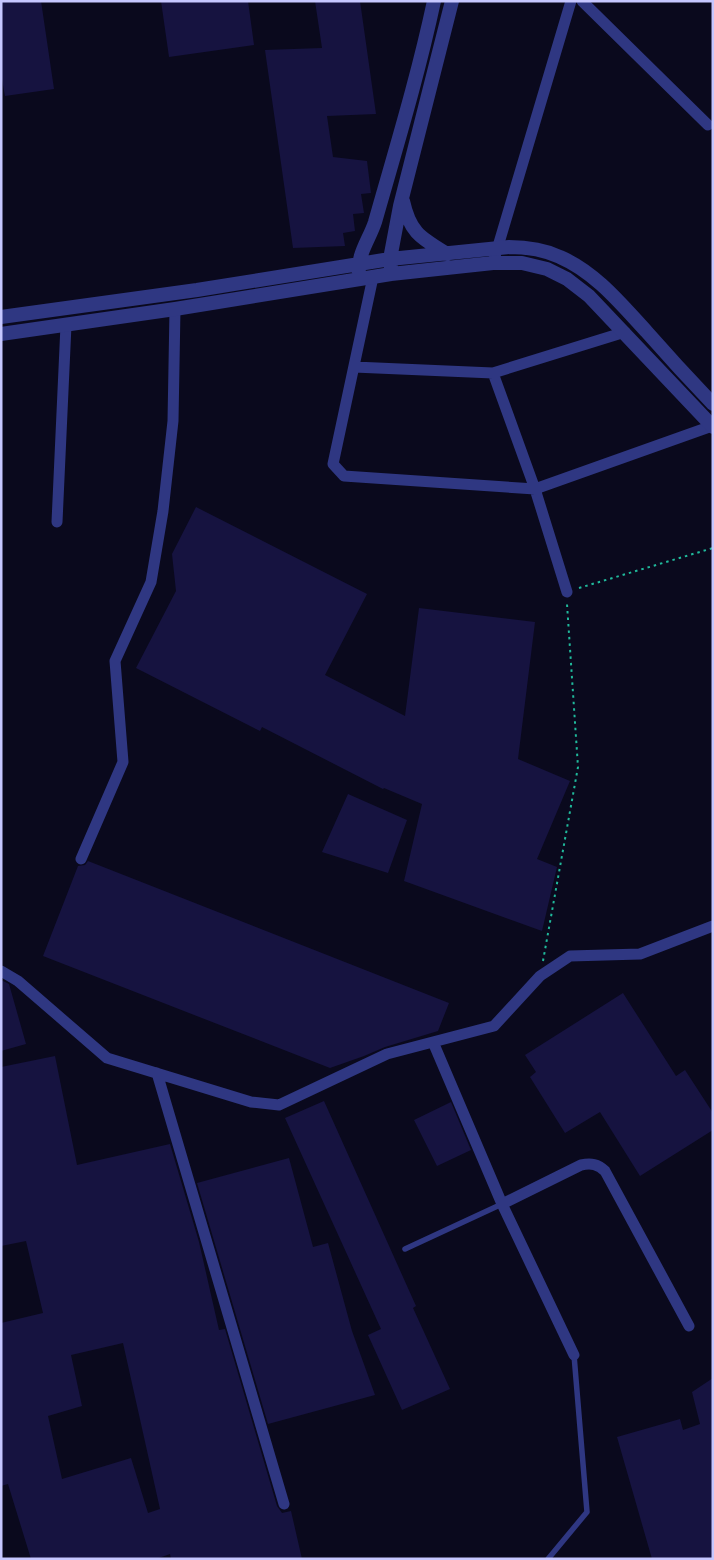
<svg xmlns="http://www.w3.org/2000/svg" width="714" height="1560" viewBox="0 0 714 1560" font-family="'DejaVu Sans',sans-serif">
  <rect width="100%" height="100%" fill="#0a091d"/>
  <path fill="#161340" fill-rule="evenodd" d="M 1,1 L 41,1 L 54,89 L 5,96 L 1,74 Z
    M 161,1 L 248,1 L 254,45 L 169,57 Z
    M 315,1 L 360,1 L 376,114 L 327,116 L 333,157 L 367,161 L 371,193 L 361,194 L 364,213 L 353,214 L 355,231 L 343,233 L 345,246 L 293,248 L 265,50 L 322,48 Z
    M 196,507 L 367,594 L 325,675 L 405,716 L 419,608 L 535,622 L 518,759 L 570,781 L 537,859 L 557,867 L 542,931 L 404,881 L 422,804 L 384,788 L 383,789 L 262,727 L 260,731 L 136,668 L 176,591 L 172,554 Z
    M 348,794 L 407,820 L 388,873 L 322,852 Z
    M 88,861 L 449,1003 L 438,1031 L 385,1047 L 364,1056 L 330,1068 L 43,956 L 78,866 L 85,865 Z
    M 1,980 L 9,984 L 26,1044 L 1,1051 Z
    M 623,993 L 676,1076 L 685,1070 L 713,1113 L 713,1130 L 640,1176 L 600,1112 L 565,1133 L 530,1077 L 536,1072 L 525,1055 Z
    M 55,1056 L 77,1165 L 170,1144 L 199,1242 L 219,1330 L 225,1329 L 277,1506 L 282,1513 L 291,1511 L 302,1559 L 171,1559 L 170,1554 L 156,1559 L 31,1559 L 8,1484 L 1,1486 L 1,1323 L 43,1313 L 26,1241 L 1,1246 L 1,1067 ZM 123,1343 L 160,1509 L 148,1513 L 131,1458 L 62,1479 L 48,1416 L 82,1406 L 71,1355 Z
    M 324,1101 L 416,1306 L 413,1308 L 450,1389 L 402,1410 L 368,1335 L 381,1329 L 285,1118 Z
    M 451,1102 L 471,1150 L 437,1166 L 414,1120 Z
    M 289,1158 L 313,1247 L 328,1243 L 352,1331 L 375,1395 L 268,1424 L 197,1183 Z
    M 713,1378 L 713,1559 L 652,1559 L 617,1437 L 680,1419 L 683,1430 L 700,1424 L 692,1392 Z"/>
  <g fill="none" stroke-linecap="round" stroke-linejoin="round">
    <path stroke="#20b99b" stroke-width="2" stroke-dasharray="2.5 4" stroke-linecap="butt" d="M 579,588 L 713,548
      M 543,961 L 578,767 L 567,604"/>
    <path stroke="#2f3782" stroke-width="5.5" d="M 405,1249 L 502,1204
      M 548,1559 L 587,1512 L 574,1355"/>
    <path stroke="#2f3782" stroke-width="11" d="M 582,1 L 708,125
      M 493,263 L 571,1
      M 373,277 L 333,464 L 344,476 L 535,489 L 712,426
      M 354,367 L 493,373
      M 57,522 L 66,325
      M 567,592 L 535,489 L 493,373 L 625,332
      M 81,859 L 123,762 L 115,661 L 151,582 L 163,511 L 173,421 L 175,309
      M 1,971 L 18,981 L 107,1058 L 251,1102 L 279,1105 L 387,1054 L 494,1026 L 540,976 L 570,956 L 640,954 L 713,926
      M 433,1042 L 502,1204 L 574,1355
      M 157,1073 L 284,1504
      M 502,1204 L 581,1165 C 591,1163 598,1164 605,1171 L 689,1326"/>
    <path stroke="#2f3782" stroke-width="14" d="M 403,201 C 410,233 421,238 447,254
      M 391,268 L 390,259 L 400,206 L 452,1
      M 359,272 C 357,255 370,238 375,222 C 396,148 418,76 434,1
      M 1,317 L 197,290 L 390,259 L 509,247 C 527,247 543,249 560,257 C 595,272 621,304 646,331 C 668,356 690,380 713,404
      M 1,334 L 175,309 L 391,274 L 493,263 L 522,263 L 547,269 L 567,279 L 589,296 L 713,427"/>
  </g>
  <rect width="714" height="1560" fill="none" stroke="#c6c7ff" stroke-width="5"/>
</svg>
